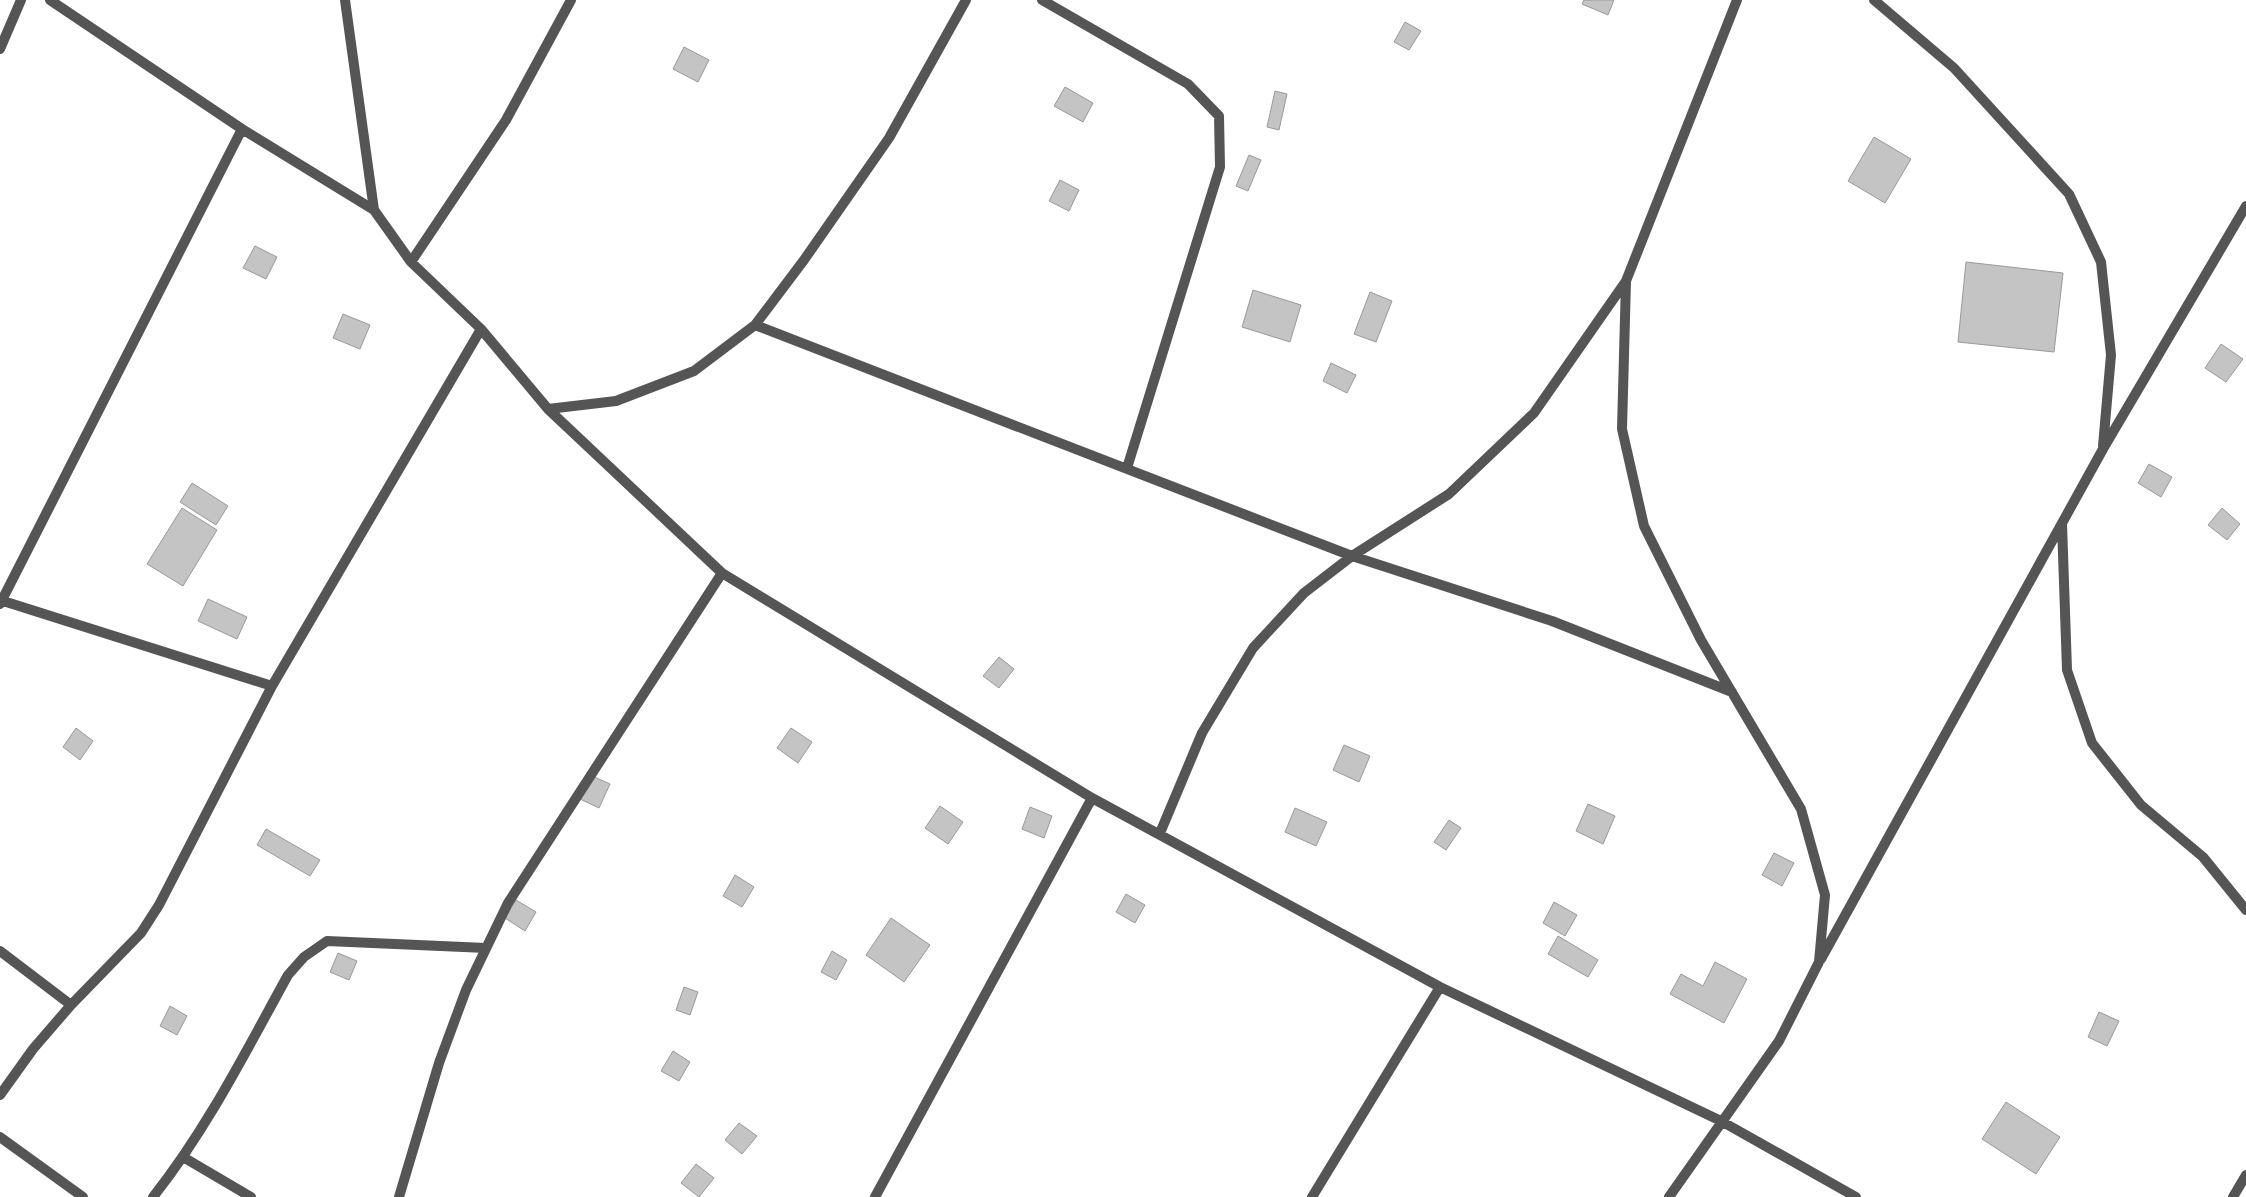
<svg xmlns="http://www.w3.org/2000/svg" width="2246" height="1197" viewBox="0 0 2246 1197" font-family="'DM Sans',sans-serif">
  <rect width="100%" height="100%" fill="#fff"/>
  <path fill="#c4c4c4" stroke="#999" d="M 1584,0 L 1614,0 L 1608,15 L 1582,4 Z
    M 1405,22 L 1421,31 L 1409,50 L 1394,42 Z
    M 684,47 L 709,60 L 698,82 L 673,69 Z
    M 1065,87 L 1093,103 L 1083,122 L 1054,106 Z
    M 1275,91 L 1287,94 L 1279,130 L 1267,127 Z
    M 1874,137 L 1911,159 L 1885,203 L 1848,181 Z
    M 1249,155 L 1261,160 L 1248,191 L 1236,186 Z
    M 1060,180 L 1079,190 L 1069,211 L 1049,201 Z
    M 255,246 L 277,257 L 266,279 L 243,268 Z
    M 1966,262 L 2063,273 L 2054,352 L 1958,342 Z
    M 1253,290 L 1301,305 L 1290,342 L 1242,327 Z
    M 1370,292 L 1392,301 L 1376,342 L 1354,334 Z
    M 343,314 L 370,325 L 360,349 L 333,338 Z
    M 2221,344 L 2243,359 L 2226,382 L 2205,368 Z
    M 1331,363 L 1356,375 L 1347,393 L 1323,381 Z
    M 2149,464 L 2172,477 L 2161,497 L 2138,483 Z
    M 192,483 L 228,506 L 216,525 L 180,502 Z
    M 182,508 L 217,530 L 183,586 L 147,564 Z
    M 2222,508 L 2240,524 L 2227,540 L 2208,525 Z
    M 208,599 L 247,617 L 237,639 L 198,621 Z
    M 999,657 L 1014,669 L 999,688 L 983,676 Z
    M 76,728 L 93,741 L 80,760 L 63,747 Z
    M 791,728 L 812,742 L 798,763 L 777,748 Z
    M 1344,745 L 1370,756 L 1359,782 L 1333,770 Z
    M 590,775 L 610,784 L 599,808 L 580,799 Z
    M 1588,804 L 1615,816 L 1603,844 L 1576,831 Z
    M 940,806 L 963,822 L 948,844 L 925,828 Z
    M 1030,807 L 1052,816 L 1044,838 L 1022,829 Z
    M 1295,808 L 1327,822 L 1316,846 L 1285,832 Z
    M 1449,820 L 1461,828 L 1446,850 L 1434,842 Z
    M 266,829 L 320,860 L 310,876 L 257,845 Z
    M 1774,853 L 1794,863 L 1782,886 L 1762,875 Z
    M 735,875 L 754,887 L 742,907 L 723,896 Z
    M 1126,894 L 1145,905 L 1135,923 L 1116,912 Z
    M 516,900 L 536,912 L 525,931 L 505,918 Z
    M 1554,902 L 1577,915 L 1565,936 L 1543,923 Z
    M 891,918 L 930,945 L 904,982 L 866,955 Z
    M 1558,936 L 1598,960 L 1588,977 L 1548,954 Z
    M 832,951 L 847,960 L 836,980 L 821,972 Z
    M 338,953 L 357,961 L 349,980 L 330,972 Z
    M 1715,962 L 1747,979 L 1724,1023 L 1670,994 L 1681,974 L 1703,986 Z
    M 684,987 L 698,992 L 690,1015 L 676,1010 Z
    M 170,1006 L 187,1016 L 177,1035 L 160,1026 Z
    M 2099,1012 L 2119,1021 L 2107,1046 L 2088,1037 Z
    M 673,1051 L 690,1062 L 679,1081 L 661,1071 Z
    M 2006,1102 L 2060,1137 L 2036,1174 L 1982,1139 Z
    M 739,1123 L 757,1136 L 742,1154 L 725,1140 Z
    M 696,1164 L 714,1178 L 699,1197 L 681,1183 Z"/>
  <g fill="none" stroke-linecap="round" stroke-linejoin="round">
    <path stroke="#555" stroke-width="10" d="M 50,0 L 242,129 L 374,210 L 411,262 L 481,329 L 548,409 L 722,573 L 1092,798 L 1440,987 L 1721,1121 L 1856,1197
      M 345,0 L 374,210
      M 1042,0 L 1188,84 L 1219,116 L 1220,167 L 1127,468
      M 1874,0 L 1954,68 L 2069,194 L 2101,262 L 2111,355 L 2103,446
      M 0,49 L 21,0
      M 411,262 L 506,120 L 571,0
      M 755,325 L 1352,556 L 1552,621 L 1732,692
      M 548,409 L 616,401 L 694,371 L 755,325 L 804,260 L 889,138 L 966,0
      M 2062,524 L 2067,670 L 2092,743 L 2141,805 L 2203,857 L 2246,910
      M 0,600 L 272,686
      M 0,604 L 242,129
      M 1160,833 L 1202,733 L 1253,648 L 1304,593 L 1352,556 L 1449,494 L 1534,413 L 1626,281
      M 0,951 L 71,1005
      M 1821,959 L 2103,449 L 2246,206
      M 0,1095 L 33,1049 L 71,1005 L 141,933 L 159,905 L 272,686 L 481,329
      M 0,1137 L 83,1197
      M 183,1157 L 251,1197
      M 153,1197 C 207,1129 246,1051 288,975 L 304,957 L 327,941 L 486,948
      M 399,1197 L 439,1063 L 466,990 L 508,903 L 722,573
      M 875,1197 L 1092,798
      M 1312,1197 L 1440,987
      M 1669,1197 L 1779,1041 L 1819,962 L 1825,895 L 1801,809 L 1701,640 L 1644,526 L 1622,429 L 1626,281 L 1737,0
      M 2233,1197 L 2246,1175"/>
  </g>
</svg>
